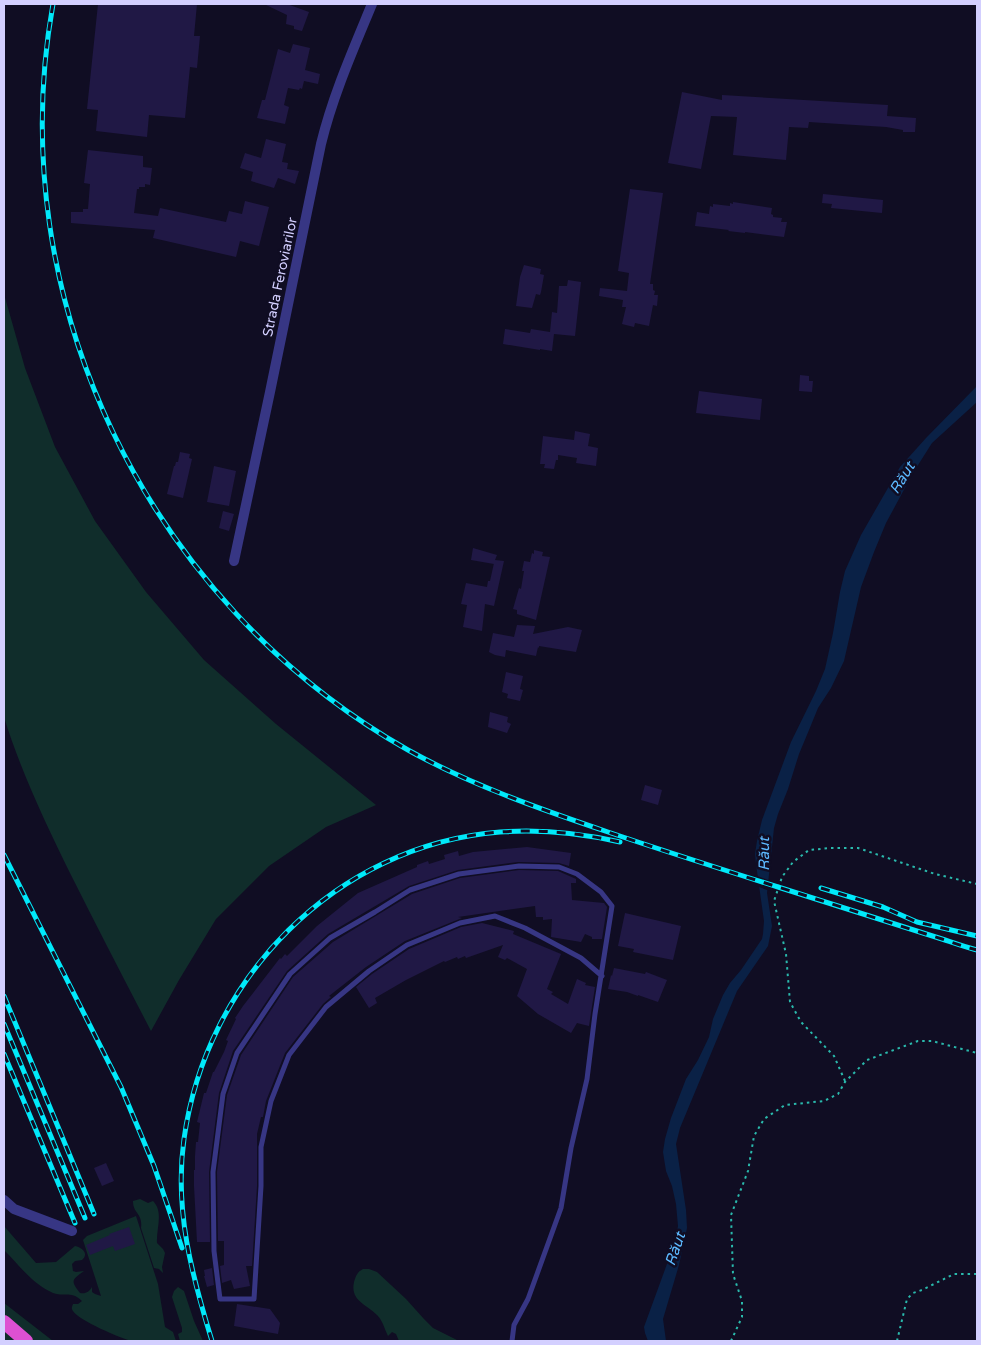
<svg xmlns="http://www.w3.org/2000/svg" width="981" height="1345" viewBox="0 0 981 1345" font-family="'Varela Round',sans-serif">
  <rect width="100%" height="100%" fill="#100d23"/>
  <path fill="#102d2b" d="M 4,294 L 25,368 L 55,447 L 95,521 L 146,592 L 204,660 L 276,724 L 376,805 L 326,827 L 269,866 L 216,919 L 179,980 L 151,1031 C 124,979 97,927 71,875 C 46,824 21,772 4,717 Z
    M 140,1199 L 148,1203 L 153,1201 C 164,1212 156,1229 157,1243 L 163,1249 L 165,1253 L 162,1267 L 163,1273 L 159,1269 L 154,1268 L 141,1228 C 143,1213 133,1214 133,1201 Z
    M 136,1216 L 158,1284 L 165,1327 L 173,1332 L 176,1341 C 164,1341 143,1343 132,1341 C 122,1339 78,1320 73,1311 C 71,1308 72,1307 73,1304 L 78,1304 L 82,1301 C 70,1289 63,1299 49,1291 C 31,1282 18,1264 4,1250 L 5,1232 L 4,1226 L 36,1263 L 56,1262 L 75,1246 C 83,1248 89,1254 82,1260 L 75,1261 L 72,1264 L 73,1271 L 76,1272 L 84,1271 C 72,1280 70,1280 80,1293 C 86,1294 89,1292 92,1287 L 92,1292 L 95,1294 L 101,1296 L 83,1240 L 87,1236 Z
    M 363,1269 L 369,1269 L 377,1272 L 406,1299 L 424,1319 L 433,1328 L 459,1341 L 399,1341 L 396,1334 L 392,1332 L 388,1336 C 384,1328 383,1321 377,1315 C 366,1304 350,1301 354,1282 C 356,1276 357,1272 363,1269 Z
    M 178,1287 L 184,1291 L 194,1321 L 203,1341 L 180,1341 L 178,1334 L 182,1332 L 182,1328 L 172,1297 L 174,1291 Z
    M 4,1303 L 53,1341 L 4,1341 Z"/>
  <path fill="#0a2146" d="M 977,386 L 977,402 L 932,443 L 913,473 L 886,523 L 874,552 L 861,587 L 844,661 L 831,688 L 818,708 L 809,730 L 799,754 L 788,789 L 778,814 L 774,828 L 767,893 L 772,926 L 768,946 L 737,991 L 680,1128 L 676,1144 L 686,1210 L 687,1228 L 679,1265 L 663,1319 L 666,1341 L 648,1341 L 645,1333 L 644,1327 L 675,1242 L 678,1226 L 676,1204 L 672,1186 L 666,1171 L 663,1152 L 665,1139 L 671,1118 L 686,1079 L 698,1060 L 709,1037 L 713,1019 L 723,995 L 730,983 L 741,970 L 762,939 L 763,934 L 764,921 L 756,864 L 755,854 L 757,841 L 762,820 L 791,742 L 816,691 L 825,669 L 833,633 L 840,592 L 845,571 L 861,535 L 900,467 L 926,438 Z"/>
  <path fill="#100d23" d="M 755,875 L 771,881 L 770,891 L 756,886 Z"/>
  <path fill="#201845" d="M 98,4 L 197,4 L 194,36 L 200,36 L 197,68 L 190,67 L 185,118 L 149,115 L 147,137 L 96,131 L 98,110 L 87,109 Z
    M 264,4 L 287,4 L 309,12 L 302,31 L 294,29 L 294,26 L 286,24 L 287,15 Z
    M 293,44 L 310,48 L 305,70 L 320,74 L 318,84 L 304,81 L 302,89 L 300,88 L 299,90 L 288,88 L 284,105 L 289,107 L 285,124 L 257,118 L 262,100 L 265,100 L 278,49 L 290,53 Z
    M 682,92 L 722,100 L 722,95 L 888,105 L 887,116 L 916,118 L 915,132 L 903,132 L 903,130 L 886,127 L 809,122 L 808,128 L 789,127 L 786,160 L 733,155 L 737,117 L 711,116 L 701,169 L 668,163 Z
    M 266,139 L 286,144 L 282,162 L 288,163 L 287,169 L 299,171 L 295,184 L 278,178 L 274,188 L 251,181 L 253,172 L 240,168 L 245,153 L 261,158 Z
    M 88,150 L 143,156 L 143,167 L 152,168 L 150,185 L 145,184 L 145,187 L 139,187 L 139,189 L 137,189 L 134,213 L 158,216 L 160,208 L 226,222 L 229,211 L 242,214 L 245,201 L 269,207 L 259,246 L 240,241 L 236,257 L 153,238 L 155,230 L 71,223 L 71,212 L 83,212 L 83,209 L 88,209 L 90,184 L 84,183 Z
    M 630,189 L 663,193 L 650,284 L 653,284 L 653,290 L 655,291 L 654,295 L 658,295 L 657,306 L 653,305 L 649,326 L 635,323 L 634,327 L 622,324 L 626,307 L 622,307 L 623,300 L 599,296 L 600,288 L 627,291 L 629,273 L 618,271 Z
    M 823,194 L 883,200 L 882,213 L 831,208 L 832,204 L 822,203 Z
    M 733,202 L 772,208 L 771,214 L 773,215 L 773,217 L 782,218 L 781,222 L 787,222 L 784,237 L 745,232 L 745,233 L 728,231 L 729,230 L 695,226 L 697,212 L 709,214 L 710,206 L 713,207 L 713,204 L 730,206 L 730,203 L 733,204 Z
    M 524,265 L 541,269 L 540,274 L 544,275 L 541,292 L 540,295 L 536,294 L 532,308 L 516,306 L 520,277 Z
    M 568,280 L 581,282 L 575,336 L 554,334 L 552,351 L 540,349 L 540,350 L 503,344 L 505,329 L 530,333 L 531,329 L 550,332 L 552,312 L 557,313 L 559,286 L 567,286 Z
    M 800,375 L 809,376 L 809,381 L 813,381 L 812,392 L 799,391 Z
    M 699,391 L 762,399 L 760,420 L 696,413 Z
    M 575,431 L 590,434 L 588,446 L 598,448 L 596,466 L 576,463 L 577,458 L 558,455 L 558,460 L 556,460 L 554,469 L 544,468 L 545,464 L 540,464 L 543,436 L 574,440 Z
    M 180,452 L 190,454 L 189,458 L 192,459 L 183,498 L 167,494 L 174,466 L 175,466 L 176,462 L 178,462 Z
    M 214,466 L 236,471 L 229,506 L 207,502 Z
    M 223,511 L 234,514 L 229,531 L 219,528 Z
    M 473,548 L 497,555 L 495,560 L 504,561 L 494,606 L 485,604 L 482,631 L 463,627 L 467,605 L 461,604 L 466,583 L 487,587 L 488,581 L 490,581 L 494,563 L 494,564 L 471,560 Z
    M 534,550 L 543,552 L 542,556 L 550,557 L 536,620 L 517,614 L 517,610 L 513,609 L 519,588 L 521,589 L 524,571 L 522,571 L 524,561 L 530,562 L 532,553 L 534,554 Z
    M 517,625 L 535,626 L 533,634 L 568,627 L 582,630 L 576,652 L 539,646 L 539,648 L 538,647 L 536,656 L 506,650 L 505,657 L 495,655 L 489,652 L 493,633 L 514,637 Z
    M 506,672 L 523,676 L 520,689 L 523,690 L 520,701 L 507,698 L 508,694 L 502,692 Z
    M 490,712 L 508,717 L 507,722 L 511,724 L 507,733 L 488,727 Z
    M 645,785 L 662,790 L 658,805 L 641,800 Z
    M 527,847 L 571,853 L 569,866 L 559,863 L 518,862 L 458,870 L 409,886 L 328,934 L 287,971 L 233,1051 L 219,1093 L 209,1172 L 210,1242 L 197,1242 L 194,1186 L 194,1170 L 195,1170 L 195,1156 L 196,1142 L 198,1142 L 200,1123 L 197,1122 L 204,1093 L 206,1093 L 213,1072 L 214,1072 L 224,1052 L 228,1041 L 226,1040 L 236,1019 L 235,1018 L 243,1006 L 280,958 L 281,959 L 285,954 L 287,956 L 317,926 L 358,893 L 417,867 L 417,865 L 428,861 L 429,864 L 445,859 L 444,855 L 458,851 L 459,856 L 473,852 Z
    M 519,870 L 558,871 L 576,879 L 576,883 L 571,883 L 572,900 L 604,903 L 607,907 L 602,939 L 592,939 L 592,937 L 585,934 L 581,942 L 551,937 L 552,919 L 543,920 L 543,917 L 536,917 L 535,906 L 458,917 L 462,918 L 405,941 L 366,967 L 329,996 L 331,997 L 323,1004 L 285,1053 L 266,1101 L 263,1117 L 261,1117 L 257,1134 L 257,1186 L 252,1266 L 246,1266 L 250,1286 L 234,1289 L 231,1280 L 222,1283 L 220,1266 L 224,1265 L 224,1241 L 218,1241 L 217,1172 L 227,1095 L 241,1055 L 293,977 L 333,942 L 412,894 L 460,878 Z
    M 625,913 L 681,926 L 673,960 L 633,952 L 634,949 L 618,946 Z
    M 482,923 L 514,931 L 513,934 L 561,954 L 547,989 L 553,992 L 551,994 L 568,1004 L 577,979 L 586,983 L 585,985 L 595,987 L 589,1026 L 577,1023 L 571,1033 L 538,1014 L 517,996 L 527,969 L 507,958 L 505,960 L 498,957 L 503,945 L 466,958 L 465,956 L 458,959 L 457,957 L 445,962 L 444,961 L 406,980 L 375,998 L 377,1003 L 369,1008 L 356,987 L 372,974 L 409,949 L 461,927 Z
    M 614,968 L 645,974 L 646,972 L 667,980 L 658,1002 L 638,995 L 638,996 L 627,992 L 608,989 L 611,975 L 612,976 Z
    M 106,1163 L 114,1181 L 102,1186 L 94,1168 Z
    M 129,1227 L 135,1244 L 115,1251 L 113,1246 L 90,1255 L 86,1245 L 110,1235 L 109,1234 Z
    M 212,1268 L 214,1285 L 207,1287 L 204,1276 L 205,1276 L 204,1270 Z
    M 237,1304 L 270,1309 L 280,1323 L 278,1334 L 234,1326 Z"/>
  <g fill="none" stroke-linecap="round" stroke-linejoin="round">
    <path stroke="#2ab9ac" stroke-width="2" stroke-dasharray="2.5 4" stroke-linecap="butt" d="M 845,1081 L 834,1056 L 801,1022 L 790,1002 L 786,954 L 774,901 L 782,877 L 793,862 L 809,850 L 830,848 L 858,848 L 935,874 L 977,884
      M 731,1341 L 742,1317 L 742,1301 L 733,1274 L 731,1215 L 748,1171 L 754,1136 L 764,1119 L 785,1105 L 824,1101 L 838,1094 L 845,1082 L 867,1060 L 918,1041 L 932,1041 L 977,1053
      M 897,1341 L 907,1299 L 913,1293 L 922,1290 L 954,1274 L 977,1274"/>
    <path stroke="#373684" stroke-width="5" d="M 512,1341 L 514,1325 L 528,1299 L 561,1208 L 571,1148 L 587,1079 L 595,1014 L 612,906 L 601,892 L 577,874 L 559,867 L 519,866 L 459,874 L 410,890 L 375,912 L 330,938 L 290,974 L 237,1053 L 223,1094 L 213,1172 L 214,1251 L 220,1299 L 254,1299 L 261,1186 L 261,1147 L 271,1101 L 289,1055 L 326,1007 L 369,971 L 407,945 L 460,923 L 495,916 L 525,928 L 581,958 L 602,976"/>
    <path stroke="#373684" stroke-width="10" d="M 234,561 L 270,392 L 321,144 C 333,95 353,50 372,4
      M 4,1200 L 14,1209 L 72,1231"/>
    <path stroke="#dd50d2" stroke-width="14" d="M 4,1322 L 26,1341"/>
    <g stroke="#00e9fa" stroke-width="5">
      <path id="rail" d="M 53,4 C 0,299 148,603 408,750 C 471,785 540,809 608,832 C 664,851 721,869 778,887 C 833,904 887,922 942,939 C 954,943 965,947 977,950
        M 4,855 L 121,1087 L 154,1166 L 182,1248
        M 821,888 L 883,907 L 917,922 L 977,936
        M 4,996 L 94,1214
        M 4,1024 L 85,1218
        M 4,1054 L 75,1223
        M 212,1341 C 192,1276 174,1209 184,1139 C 206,979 335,845 500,832 C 540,829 580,833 620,842"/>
    </g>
    <use href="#rail" stroke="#100d23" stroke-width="3" stroke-dasharray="9" stroke-linecap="butt"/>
  </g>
  <g text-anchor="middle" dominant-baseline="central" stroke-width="5" stroke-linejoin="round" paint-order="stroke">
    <g font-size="14" fill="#d3cfff" stroke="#100d23">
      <text transform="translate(280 277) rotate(-78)">Strada Feroviarilor</text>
    </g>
    <g font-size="15" font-style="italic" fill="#5db9ff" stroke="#100d23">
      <text transform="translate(902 478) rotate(-58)">Răut</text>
      <text transform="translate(764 854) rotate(-90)">Răut</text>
      <text transform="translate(675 1249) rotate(-71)">Răut</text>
    </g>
  </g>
  <rect width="981" height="1345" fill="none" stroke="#d3cfff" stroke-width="10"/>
</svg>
